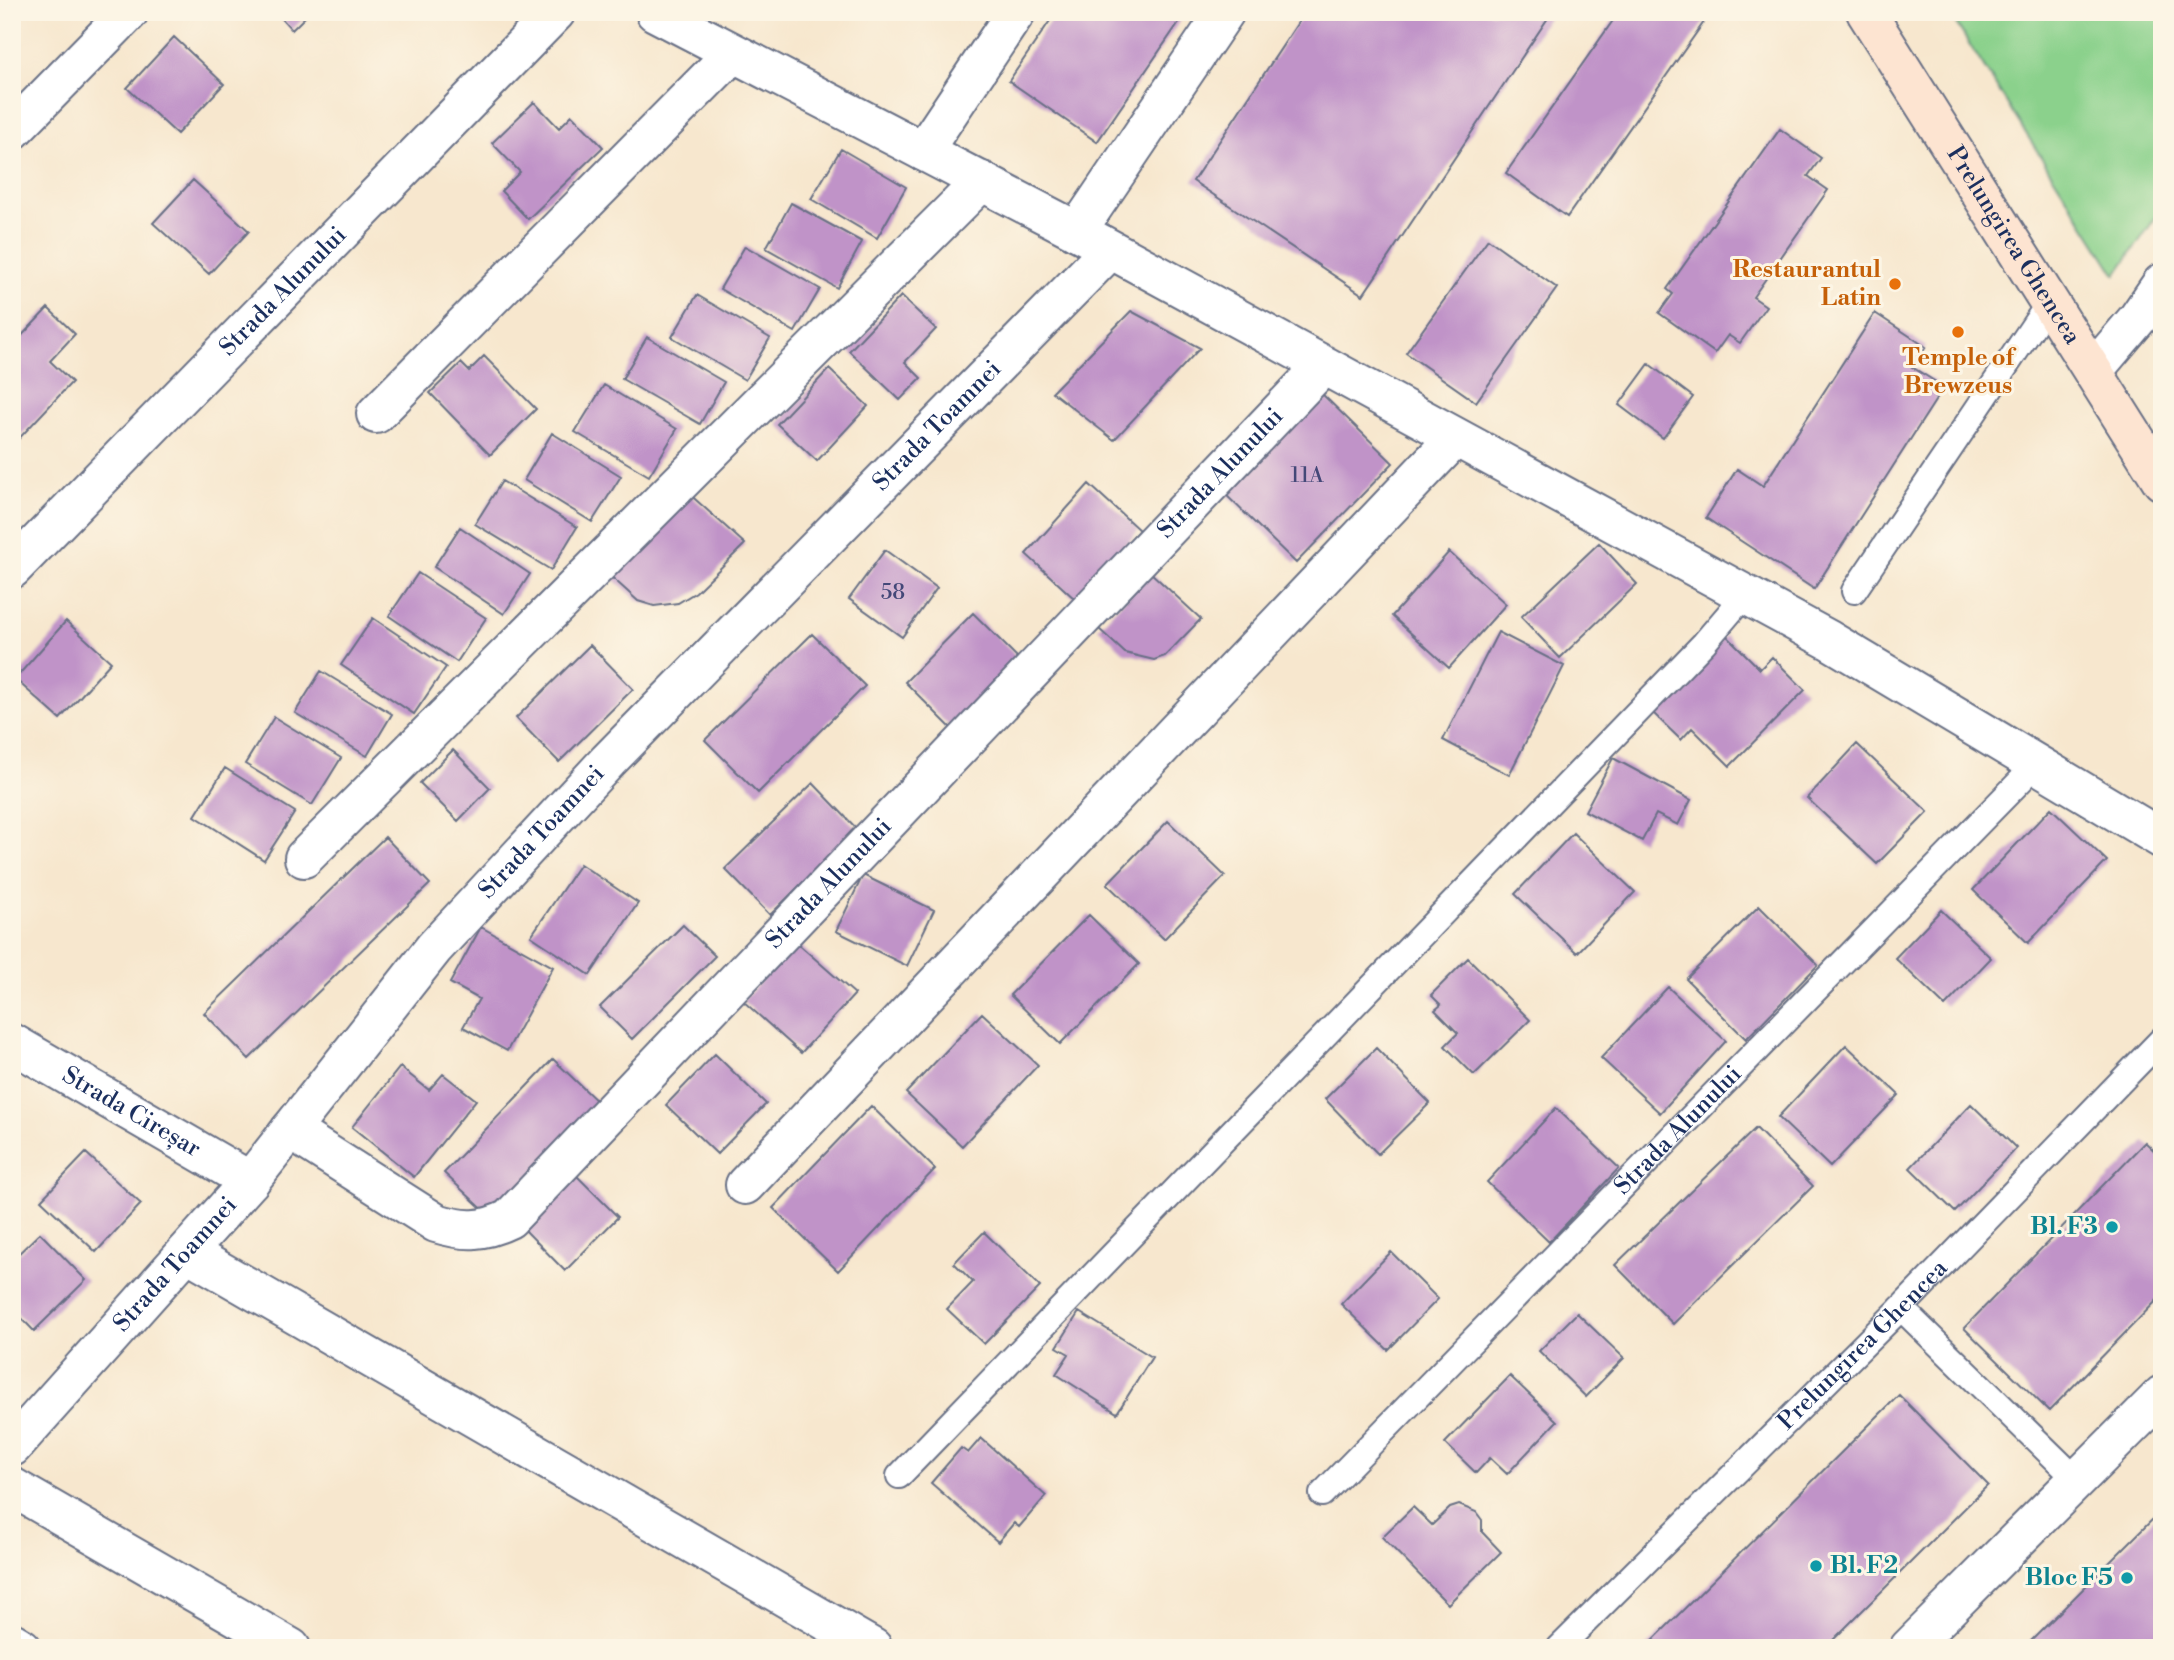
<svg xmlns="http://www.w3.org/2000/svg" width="2174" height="1660" viewBox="0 0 2174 1660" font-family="'Libre Bodoni',serif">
  <rect width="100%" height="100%" fill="#fcf5e5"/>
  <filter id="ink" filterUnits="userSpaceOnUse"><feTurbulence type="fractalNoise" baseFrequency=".0143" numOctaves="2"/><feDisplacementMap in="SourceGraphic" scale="14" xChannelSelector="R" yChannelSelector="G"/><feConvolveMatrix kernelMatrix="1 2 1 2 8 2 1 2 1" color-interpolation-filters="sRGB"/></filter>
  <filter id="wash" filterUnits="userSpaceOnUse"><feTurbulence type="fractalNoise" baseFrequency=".00686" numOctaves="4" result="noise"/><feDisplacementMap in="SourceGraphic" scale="28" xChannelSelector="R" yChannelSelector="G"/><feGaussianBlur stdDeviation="1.57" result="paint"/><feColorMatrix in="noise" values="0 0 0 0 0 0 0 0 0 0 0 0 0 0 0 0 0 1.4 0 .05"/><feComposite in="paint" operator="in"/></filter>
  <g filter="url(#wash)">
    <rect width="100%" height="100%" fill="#f7e7ce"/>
    <path fill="#8bd18c" stroke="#538075" stroke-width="2" d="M 1949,12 L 2162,12 L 2162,208 L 2116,275 Z"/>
    <g id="blocks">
      <path fill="#c093c8" d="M 276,12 L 310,12 L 292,30 Z
        M 1056,12 L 1186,12 L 1097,142 L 1009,81 Z
        M 1305,12 L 1552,12 L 1363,295 L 1193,181 Z
        M 1619,12 L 1711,12 L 1567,217 L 1506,173 Z
        M 174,37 L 224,84 L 177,134 L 127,88 Z
        M 534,102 L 559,128 L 572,115 L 603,147 L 528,219 L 501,191 L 520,172 L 492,143 Z
        M 1780,129 L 1821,158 L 1808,176 L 1828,190 L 1753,297 L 1766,306 L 1740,343 L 1728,335 L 1715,353 L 1659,313 L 1673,294 L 1667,289 Z
        M 841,149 L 906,187 L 877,238 L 811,199 Z
        M 193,180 L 249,231 L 209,274 L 153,223 Z
        M 791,203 L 862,242 L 837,288 L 766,248 Z
        M 1488,239 L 1557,288 L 1476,402 L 1406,353 Z
        M 745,246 L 820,289 L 795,332 L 720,289 Z
        M 697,295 L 770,338 L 745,380 L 672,337 Z
        M 901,296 L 936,329 L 905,362 L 921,378 L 900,400 L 849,351 Z
        M 48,308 L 75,334 L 50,361 L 72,382 L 12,446 L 12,346 Z
        M 1131,311 L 1200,348 L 1114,440 L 1052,392 Z
        M 1875,313 L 1926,347 L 1912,367 L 1944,387 L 1814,589 L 1706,518 L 1737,469 L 1763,486 Z
        M 647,337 L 724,382 L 700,424 L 622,379 Z
        M 484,356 L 536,409 L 490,455 L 430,393 L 461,363 L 469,371 Z
        M 1649,364 L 1693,397 L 1663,438 L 1619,405 Z
        M 829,369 L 868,406 L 817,461 L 777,424 Z
        M 604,385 L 677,429 L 649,476 L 575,432 Z
        M 1318,390 L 1393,463 L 1296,563 L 1221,490 Z
        M 552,433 L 621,476 L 592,522 L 524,480 Z
        M 502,481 L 577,527 L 551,570 L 475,524 Z
        M 1089,484 L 1139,530 L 1076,600 L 1026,554 Z
        M 686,491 L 745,544 L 696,592 L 678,603 L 654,606 L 638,601 L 606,572 Z
        M 460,527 L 530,574 L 504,614 L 434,567 Z
        M 1599,543 L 1637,584 L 1560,658 L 1521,617 Z
        M 885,550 L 937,588 L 902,637 L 849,599 Z
        M 1449,552 L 1506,604 L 1449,668 L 1392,616 Z
        M 1150,572 L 1201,619 L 1165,656 L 1154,660 L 1125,653 L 1098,628 Z
        M 418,573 L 486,618 L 457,662 L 389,616 Z
        M 973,613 L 1021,661 L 953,730 L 905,682 Z
        M 373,618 L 446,667 L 414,714 L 341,665 Z
        M 66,621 L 111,662 L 60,719 L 15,679 Z
        M 1498,632 L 1564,666 L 1509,775 L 1443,740 Z
        M 812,634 L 865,686 L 758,793 L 705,740 Z
        M 1726,635 L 1760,669 L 1772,657 L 1805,690 L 1730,766 L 1692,728 L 1681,740 L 1651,711 Z
        M 590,645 L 633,689 L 559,762 L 516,718 Z
        M 321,671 L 392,714 L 367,756 L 295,713 Z
        M 274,717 L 341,758 L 312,805 L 245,764 Z
        M 1857,744 L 1928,812 L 1877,864 L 1807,798 Z
        M 453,750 L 490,788 L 458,821 L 420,783 Z
        M 1613,758 L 1691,800 L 1678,825 L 1656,814 L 1642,841 L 1585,811 Z
        M 225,768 L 295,812 L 264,860 L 195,816 Z
        M 813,783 L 857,829 L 770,915 L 725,869 Z
        M 2051,808 L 2107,861 L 2028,943 L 1973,890 Z
        M 1168,821 L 1225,876 L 1164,939 L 1107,884 Z
        M 1573,833 L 1635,892 L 1577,953 L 1515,894 Z
        M 385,837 L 430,884 L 249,1059 L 204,1013 Z
        M 580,864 L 638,903 L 590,975 L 531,936 Z
        M 863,875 L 934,910 L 907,966 L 836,931 Z
        M 1759,906 L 1818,965 L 1746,1039 L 1686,979 Z
        M 1941,910 L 1991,958 L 1945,1006 L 1895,958 Z
        M 1089,915 L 1139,964 L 1060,1044 L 1010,995 Z
        M 683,925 L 715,956 L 632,1039 L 600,1007 Z
        M 481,927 L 553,967 L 507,1051 L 463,1027 L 479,999 L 450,983 Z
        M 796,942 L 855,994 L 801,1053 L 743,1001 Z
        M 1468,958 L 1530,1020 L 1474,1075 L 1445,1046 L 1458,1033 L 1435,1010 L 1441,1005 L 1431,995 Z
        M 1668,987 L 1726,1041 L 1660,1113 L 1601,1058 Z
        M 982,1013 L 1038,1065 L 962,1146 L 906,1093 Z
        M 1846,1045 L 1899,1095 L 1830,1167 L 1778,1117 Z
        M 1376,1048 L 1430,1103 L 1378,1154 L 1325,1099 Z
        M 715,1054 L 766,1104 L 717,1154 L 666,1105 Z
        M 553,1059 L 601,1105 L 492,1218 L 444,1173 Z
        M 400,1067 L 429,1090 L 443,1074 L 476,1100 L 414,1177 L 352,1127 Z
        M 1971,1104 L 2016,1148 L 1955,1212 L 1910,1168 Z
        M 871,1106 L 935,1169 L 838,1271 L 773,1208 Z
        M 1556,1108 L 1619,1168 L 1549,1242 L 1487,1182 Z
        M 1756,1128 L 1813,1186 L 1673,1324 L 1615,1265 Z
        M 2145,1142 L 2162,1158 L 2162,1295 L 2049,1411 L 1964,1328 Z
        M 86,1153 L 141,1204 L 96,1252 L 41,1200 Z
        M 575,1174 L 618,1217 L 565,1271 L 522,1227 Z
        M 984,1232 L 1040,1287 L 984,1344 L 947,1309 L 973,1282 L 954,1263 Z
        M 40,1233 L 86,1280 L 34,1331 L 12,1308 L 12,1260 Z
        M 1391,1252 L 1438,1299 L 1388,1350 L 1341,1304 Z
        M 1079,1312 L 1152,1357 L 1117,1413 L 1056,1374 L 1069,1354 L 1057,1347 Z
        M 1577,1313 L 1624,1358 L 1586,1397 L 1539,1351 Z
        M 1510,1376 L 1557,1421 L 1507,1474 L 1490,1458 L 1476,1473 L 1445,1443 Z
        M 1899,1395 L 1988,1485 L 1825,1648 L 1645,1648 Z
        M 981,1438 L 1046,1496 L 1019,1527 L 1014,1523 L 998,1542 L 931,1483 L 961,1448 L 968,1453 Z
        M 1459,1505 L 1476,1512 L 1482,1520 L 1482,1532 L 1501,1552 L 1448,1604 L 1382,1537 L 1413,1507 L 1432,1525 L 1450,1508 Z
        M 2162,1510 L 2162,1648 L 2024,1648 Z"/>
    </g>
  </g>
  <g filter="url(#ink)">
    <use href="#blocks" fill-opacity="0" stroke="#686f85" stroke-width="2"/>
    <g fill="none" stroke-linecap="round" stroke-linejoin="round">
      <g stroke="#686f85" stroke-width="28">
        <g id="lane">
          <path d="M 1854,591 L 2050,301"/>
          <path d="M 1901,1308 L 2075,1478"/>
          <path d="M 899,1476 L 1704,643 L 1744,596"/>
          <path id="s1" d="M 1322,1494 L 2035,766"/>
          <path id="s2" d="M 1559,1648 L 1901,1308 L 2162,1039"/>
        </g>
      </g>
      <g stroke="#686f85" stroke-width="42">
        <g id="street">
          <path d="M 655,12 L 1077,231 L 1829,640 L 2162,839"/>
          <path d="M 12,131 L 129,12"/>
          <path d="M 923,151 L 1016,12"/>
          <path d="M 1077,231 L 1225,12"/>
          <path d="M 2093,371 L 2138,318 L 2162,283"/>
          <path d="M 376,414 L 733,53"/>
          <path id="s3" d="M 12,569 L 556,12"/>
          <path d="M 304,858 L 982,181"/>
          <path id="s4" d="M 12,1043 L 250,1181"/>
          <path id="s5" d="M 290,1130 L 436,1223 C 465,1232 482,1232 509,1219 L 1322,367"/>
          <path d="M 745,1185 L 1455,438"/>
          <path d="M 187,1252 L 873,1648"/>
          <path id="s6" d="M 12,1447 L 250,1181 L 434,948 L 608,761 L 1110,250"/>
          <path d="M 12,1487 L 291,1648"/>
          <path d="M 12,1642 L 22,1648"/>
          <path d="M 1909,1648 L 2162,1395"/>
        </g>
      </g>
      <g stroke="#686f85" stroke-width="42">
        <g id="secondary">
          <path id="s7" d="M 1866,12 L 2162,481"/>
        </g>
      </g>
      <use href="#lane" stroke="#fff" stroke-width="24"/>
      <use href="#street" stroke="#fff" stroke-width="38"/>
      <use href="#secondary" stroke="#fde4d1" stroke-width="38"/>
    </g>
  </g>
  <g fill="#e8710a" stroke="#fcf5e5" stroke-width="2.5">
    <circle cx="1895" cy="284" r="7"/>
    <circle cx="1958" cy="332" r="7"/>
  </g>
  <g fill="#0f9aa8" stroke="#fcf5e5" stroke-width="2.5">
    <circle cx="2112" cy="1227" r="7"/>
    <circle cx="1816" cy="1566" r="7"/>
    <circle cx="2127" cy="1578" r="7"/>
  </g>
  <g text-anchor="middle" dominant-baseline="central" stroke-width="6" stroke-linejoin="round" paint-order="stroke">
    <g font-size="21" fill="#444878">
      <text x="1307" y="476">11A</text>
      <text x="893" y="593">58</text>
    </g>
    <g font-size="24" fill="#1b2f5e" stroke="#fcf5e5">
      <text stroke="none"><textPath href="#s7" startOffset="276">Prelungirea Ghencea</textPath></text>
      <text stroke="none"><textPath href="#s3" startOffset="388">Strada Alunului</textPath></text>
      <text stroke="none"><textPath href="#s6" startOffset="1379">Strada Toamnei</textPath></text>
      <text stroke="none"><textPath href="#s5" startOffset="1279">Strada Alunului</textPath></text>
      <text stroke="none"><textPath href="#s6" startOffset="812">Strada Toamnei</textPath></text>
      <text stroke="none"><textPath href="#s5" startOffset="712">Strada Alunului</textPath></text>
      <text stroke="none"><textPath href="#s4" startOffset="138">Strada Cireșar</textPath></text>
      <text stroke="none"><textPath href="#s1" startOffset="509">Strada Alunului</textPath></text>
      <text stroke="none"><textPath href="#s6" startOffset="245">Strada Toamnei</textPath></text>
      <text stroke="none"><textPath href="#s2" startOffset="429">Prelungirea Ghencea</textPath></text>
    </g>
    <g font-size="24" font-weight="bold" fill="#c56008" stroke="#fcf5e5" text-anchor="end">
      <text x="1881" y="270">Restaurantul<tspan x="1881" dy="28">Latin</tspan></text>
      <text x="1958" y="358" text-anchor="middle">Temple of<tspan x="1958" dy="28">Brewzeus</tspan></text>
    </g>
    <g font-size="24" font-weight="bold" fill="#0d838f" stroke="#fcf5e5" text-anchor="end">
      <text x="2098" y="1227">Bl. F3</text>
      <text x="1830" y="1566" text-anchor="start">Bl. F2</text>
      <text x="2113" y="1578">Bloc F5</text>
    </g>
  </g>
  <rect width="2174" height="1660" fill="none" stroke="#fcf5e5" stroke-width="42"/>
</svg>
